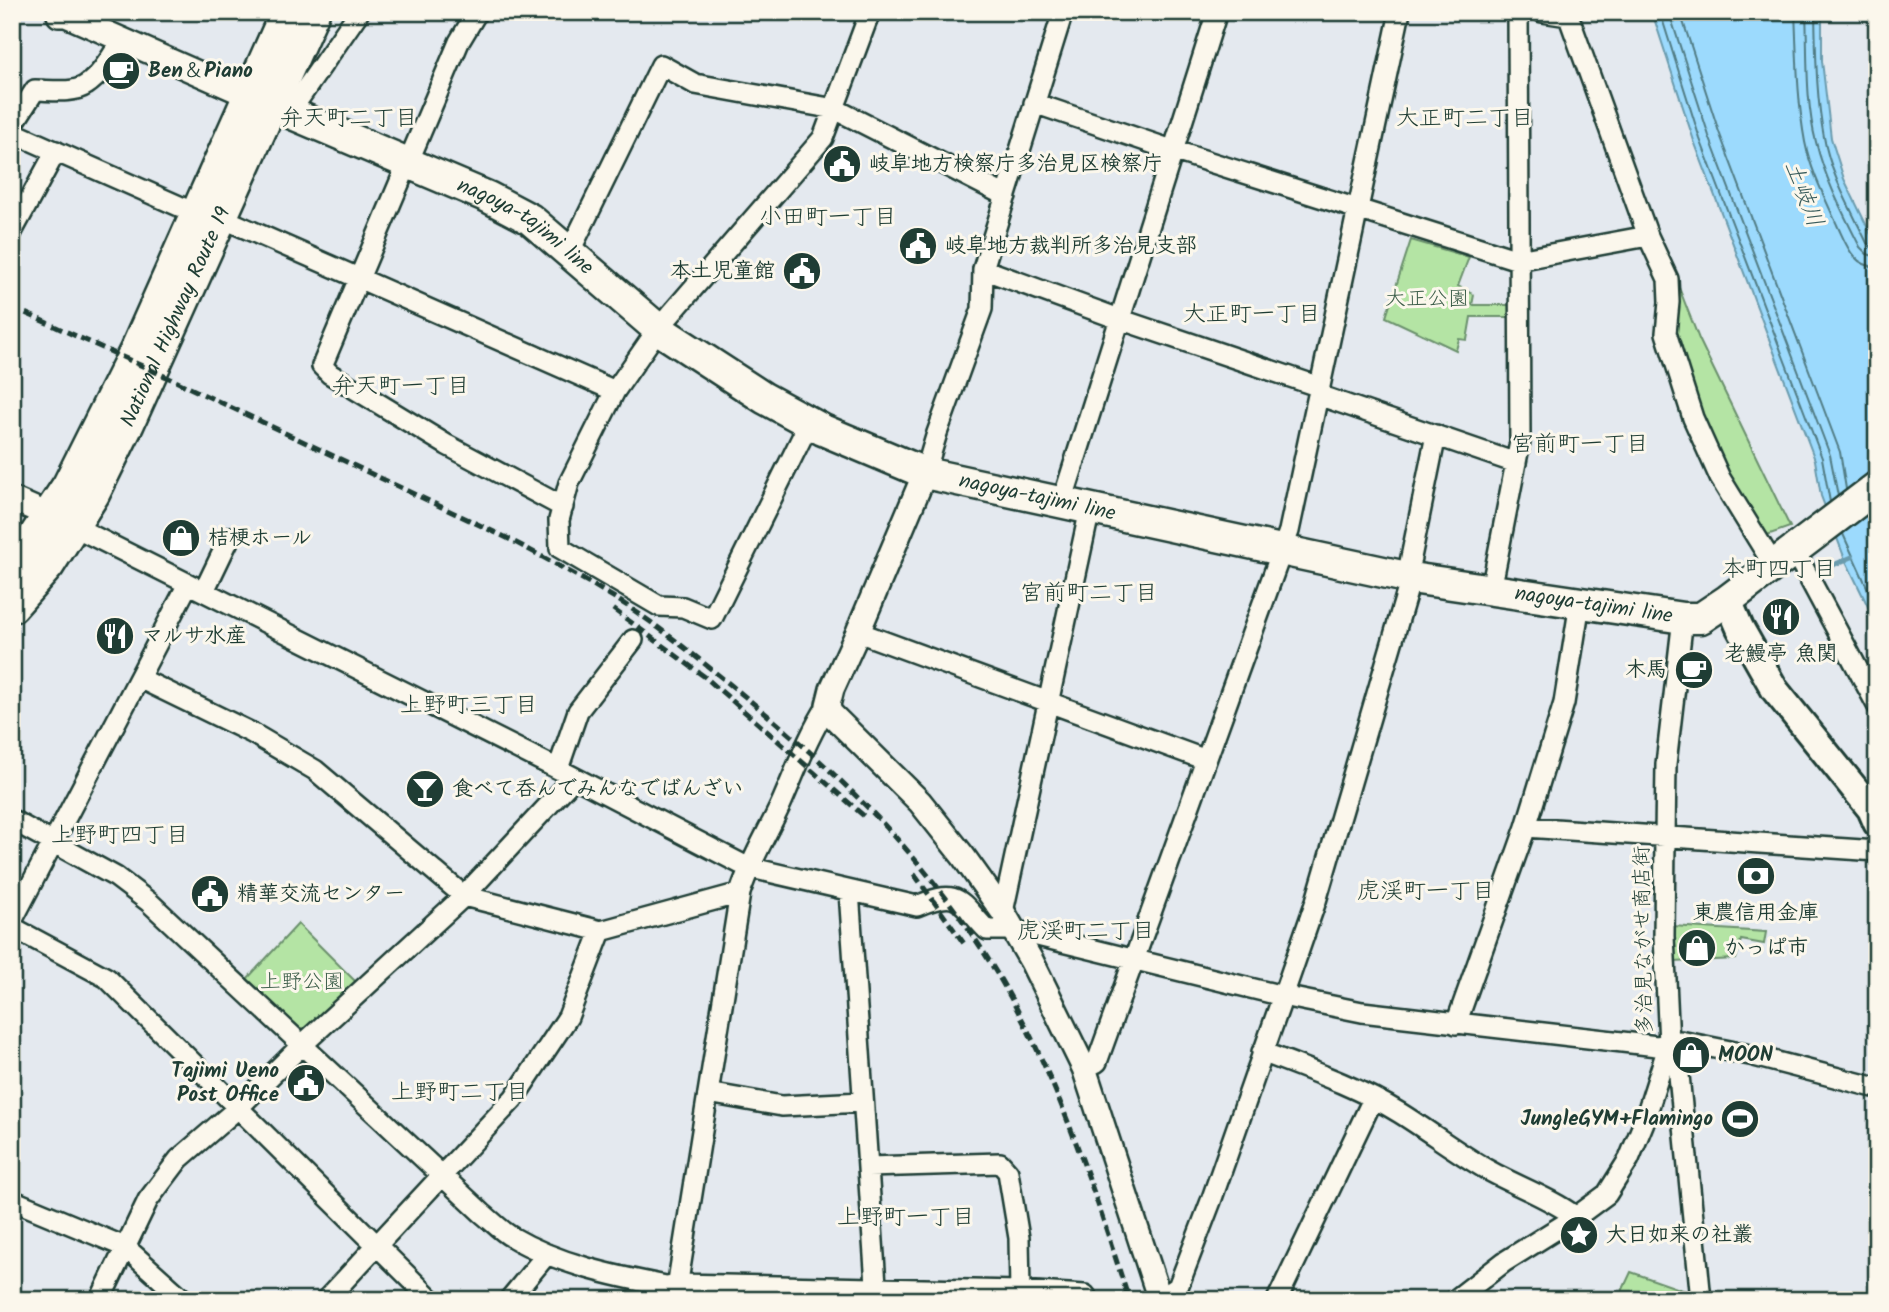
<svg xmlns="http://www.w3.org/2000/svg" width="1889" height="1312" viewBox="0 0 1889 1312" font-family="Kalam,'Klee One',sans-serif">
  <rect width="100%" height="100%" fill="#e4e9ef"/>
  <filter id="ink" filterUnits="userSpaceOnUse"><feTurbulence type="fractalNoise" baseFrequency=".0143" numOctaves="2"/><feDisplacementMap in="SourceGraphic" scale="14" xChannelSelector="R" yChannelSelector="G"/><feConvolveMatrix kernelMatrix="1 2 1 2 8 2 1 2 1" color-interpolation-filters="sRGB"/></filter>
  <g filter="url(#ink)">
    <path fill="#b4e4a4" stroke="#6a906c" stroke-width="2" d="M 1411,240 L 1469,257 L 1458,286 L 1474,295 L 1472,305 L 1509,305 L 1509,317 L 1471,317 L 1467,340 L 1459,339 L 1456,350 L 1386,317 Z
      M 1676,280 L 1699,339 L 1790,527 L 1767,535 L 1727,473 L 1711,442 L 1675,336 Z
      M 298,924 L 356,982 L 307,1028 L 296,1028 L 246,980 Z
      M 1672,926 L 1766,932 L 1764,944 L 1741,940 L 1736,959 L 1674,962 Z
      M 1631,1272 L 1691,1293 L 1691,1300 L 1618,1300 Z"/>
    <path fill="#9cdafd" stroke="#6a9bad" stroke-width="2" d="M 1652,12 L 1821,12 L 1822,15 L 1822,61 L 1831,138 L 1844,179 L 1877,247 L 1877,625 L 1845,559 L 1821,496 L 1815,460 L 1694,141 Z"/>
    <g fill="none" stroke-linecap="round" stroke-linejoin="round">
      <path stroke="#517c84" stroke-width="2" d="M 1660,12 L 1700,139 L 1822,458 L 1830,502
        M 1669,12 L 1709,136 L 1830,455 L 1838,496
        M 1680,12 L 1719,132 L 1840,452 L 1846,489
        M 1795,12 C 1797,55 1797,99 1805,142 C 1811,172 1826,200 1838,227 C 1847,246 1853,266 1877,267
        M 1806,12 C 1808,55 1805,100 1816,142 C 1825,179 1843,213 1860,247 L 1867,254 L 1877,257
        M 1815,12 C 1816,54 1816,96 1824,137 C 1830,174 1851,209 1867,243 L 1871,247 L 1877,248
        M 1843,534 L 1877,609"/>
      <path stroke="#6a9bad" stroke-width="5" d="M 1819,571 L 1852,557"/>
      <g stroke="#1f3d34" stroke-width="24">
        <path id="minor" d="M 477,12 L 459,42 L 322,366 L 330,374 L 447,445 L 563,507
          M 1542,12 L 1568,16
          M 1567,12 L 1648,236 L 1668,279 L 1669,302 L 1666,333 L 1693,418 L 1720,478 L 1773,564
          M 1034,103 L 1172,150 L 1518,260 L 1648,236
          M 289,113 L 359,12
          M 12,126 L 35,90 C 50,90 73,94 86,85 C 102,75 112,55 122,40
          M 12,132 L 197,214
          M 222,218 L 615,391
          M 12,232 L 56,151
          M 570,251 L 661,65 L 695,84 L 835,109 L 1006,196
          M 983,269 L 1119,319 L 1320,387
          M 1318,395 L 1516,463
          M 809,423 L 712,619 L 683,607 L 659,606 L 560,548 L 559,520 L 569,483 L 615,391 L 658,329 L 823,138 L 870,12
          M 925,473 L 937,433 L 982,309 L 983,269 L 1063,12
          M 1062,502 L 1217,12
          M 73,526 L 558,769 L 747,867 L 917,906 C 960,888 958,900 987,930 L 1013,930 L 1283,996 L 1362,1012 L 1657,1046 L 1680,1041 L 1750,1055 L 1877,1088
          M 1794,550 L 1877,705
          M 1407,577 L 1436,435
          M 1491,590 L 1520,442 L 1518,12
          M 204,591 L 230,537
          M 1683,618 L 1666,764 L 1665,838 L 1664,936 L 1669,1044 L 1678,1065 L 1701,1300
          M 858,632 L 1206,760
          M 139,678 L 252,733 L 315,770 L 464,896 L 601,931 L 740,893
          M 558,769 L 578,711 L 633,640
          M 12,820 L 116,877 L 149,902 L 482,1213 C 492,1221 501,1231 512,1237 C 558,1264 614,1276 666,1286 L 678,1284 L 1020,1291 L 1085,1295 L 1088,1300
          M 1526,827 L 1877,851
          M 849,891 L 877,1299
          M 1003,912 L 1090,509
          M 12,921 L 188,584
          M 12,927 L 107,978 L 432,1300
          M 1456,1024 L 1526,827 L 1564,703 L 1580,603
          M 1262,1052 C 1309,1070 1358,1087 1400,1113 C 1429,1131 1456,1152 1486,1169 C 1514,1185 1551,1198 1576,1217
          M 1084,1068 L 1097,1062 L 1289,531 L 1400,12
          M 708,1093 L 782,1106 L 862,1102
          M 868,1167 L 1000,1163 L 1008,1172 L 1019,1238 L 1020,1291
          M 12,1200 L 125,1247 L 184,1300
          M 1160,1299 L 1178,1287 L 1211,1201 L 1283,996 L 1316,901 L 1411,578
          M 100,1300 L 148,1200 L 179,1159 L 238,1108 L 302,1045 L 464,896 L 574,778
          M 326,1300 L 514,1098 L 568,1017 L 601,931
          M 509,1300 L 547,1254
          M 675,1300 L 740,893 C 750,861 767,834 781,804 C 796,770 808,736 828,705
          M 1277,1300 L 1373,1099
          M 1455,1300 L 1504,1262 L 1576,1217 L 1607,1194 L 1629,1159 L 1644,1122 L 1669,1044"/>
      </g>
      <g stroke="#1f3d34" stroke-width="28">
        <path id="tertiary" d="M 59,15 L 66,15 L 250,96
          M 925,473 L 858,632 L 832,689 L 828,705 L 830,713 L 920,802 L 963,856 L 1003,912 L 1032,962 L 1084,1068 L 1160,1300
          M 12,499 L 60,520"/>
      </g>
      <g stroke="#1f3d34" stroke-width="32">
        <path id="secondary" d="M 1728,600 L 1740,628 L 1775,690 L 1871,809 L 1877,823"/>
      </g>
      <g stroke="#1f3d34" stroke-width="35">
        <g id="primary">
          <path id="s1" d="M 250,96 L 488,197 L 530,219 L 658,329 L 764,398 L 823,430 L 925,473 L 1411,578 L 1683,618 L 1701,618 L 1728,600 L 1877,487"/>
        </g>
      </g>
      <g stroke="#1f3d34" stroke-width="37">
        <g id="trunk">
          <path d="M 12,565 L 28,547 L 69,485 L 136,351 L 287,12"/>
          <path id="s2" d="M 12,606 L 48,565 L 93,494 L 128,423 L 313,12"/>
        </g>
      </g>
      <use href="#minor" stroke="#fbf7ec" stroke-width="19"/>
      <use href="#tertiary" stroke="#fbf7ec" stroke-width="23"/>
      <use href="#secondary" stroke="#fbf7ec" stroke-width="26"/>
      <use href="#primary" stroke="#fbf7ec" stroke-width="30"/>
      <use href="#trunk" stroke="#fbf7ec" stroke-width="32"/>
      <path stroke="#1f3d34" stroke-width="5" stroke-dasharray="10 5" stroke-linecap="butt" d="M 12,307 L 171,379 L 507,538 C 545,558 582,578 618,600 C 658,625 695,656 732,686 C 835,769 927,857 996,972 C 1057,1074 1093,1187 1129,1300
        M 613,609 L 705,677 L 864,816
        M 914,874 L 965,945"/>
    </g>
  </g>
  <defs>
    <g id="cafe-disc" transform="scale(2.0125)"><circle r="9.5" fill="#1f3d34" stroke="#fbf7ec"/><path d="M-5.5-4.5H6V0H3Q3 3.5 0 3.5H-2.5Q-5.5 3.5-5.5 0ZM3-3.2v2h1.7v-2ZM-6 4.5H4V6H-6Z" fill="#fff"/></g>
    <g id="civic-disc" transform="scale(2.0125)"><circle r="9.5" fill="#1f3d34" stroke="#fbf7ec"/><path d="M-.6-6.5H3V-4.5H.6V-3L4-1V1h2V6H-6V1h2V-1L-.6-3ZM-1.2 2.5V6h2.4V2.5Z" fill="#fff"/></g>
    <g id="shop-disc" transform="scale(2.0125)"><circle r="9.5" fill="#1f3d34" stroke="#fbf7ec"/><path d="M-5-2.5h2.3a2.7 3.5 0 0 1 5.4 0H5L5.5 6h-11ZM-1.5-2.5h3a1.5 2.3 0 0 0-3 0Z" fill="#fff"/></g>
    <g id="restaurant-disc" transform="scale(2.0125)"><circle r="9.5" fill="#1f3d34" stroke="#fbf7ec"/><path d="M-5-6h1v4h1v-4h1v4h1v-4h1v5L-1.5 .5V6h-2V.5L-5-1ZM5-6V6H3V1.5H1.5Q1.5-4 5-6Z" fill="#fff"/></g>
    <g id="bar-disc" transform="scale(2.0125)"><circle r="9.5" fill="#1f3d34" stroke="#fbf7ec"/><path d="M-6-5H6L.8 .8V4.5H3.5V6h-7V4.5H-.8V.8Z" fill="#fff"/></g>
    <g id="bank-disc" transform="scale(2.0125)"><circle r="9.5" fill="#1f3d34" stroke="#fbf7ec"/><path d="M-6-4H6V4H-6ZM0-2.3a2.3 2.3 0 1 0 0 4.6a2.3 2.3 0 1 0 0-4.6Z" fill="#fff"/></g>
    <g id="stadium-disc" transform="scale(2.0125)"><circle r="9.5" fill="#1f3d34" stroke="#fbf7ec"/><path d="M0-5a6.5 5 0 1 0 0 10a6.5 5 0 1 0 0-10ZM-3.5-1.8h7v3.6h-7Z" fill="#fff"/></g>
    <g id="sight-disc" transform="scale(2.0125)"><circle r="9.5" fill="#1f3d34" stroke="#fbf7ec"/><path d="M0-6L1.8-2.2L6-1.7L2.9 1.2L3.7 5.4L0 3.3L-3.7 5.4L-2.9 1.2L-6-1.7L-1.8-2.2Z" fill="#fff"/></g>
  </defs>
  <g fill-rule="evenodd">
    <use href="#cafe-disc" x="121" y="71"/>
    <use href="#civic-disc" x="842" y="164"/>
    <use href="#civic-disc" x="918" y="246"/>
    <use href="#civic-disc" x="802" y="271"/>
    <use href="#shop-disc" x="181" y="538"/>
    <use href="#restaurant-disc" x="1781" y="617"/>
    <use href="#restaurant-disc" x="115" y="636"/>
    <use href="#cafe-disc" x="1694" y="670"/>
    <use href="#bar-disc" x="425" y="789"/>
    <use href="#bank-disc" x="1756" y="876"/>
    <use href="#civic-disc" x="210" y="894"/>
    <use href="#shop-disc" x="1697" y="948"/>
    <use href="#shop-disc" x="1691" y="1055"/>
    <use href="#civic-disc" x="306" y="1083"/>
    <use href="#stadium-disc" x="1740" y="1119"/>
    <use href="#sight-disc" x="1579" y="1235"/>
  </g>
  <g text-anchor="middle" dominant-baseline="central" stroke-width="6" stroke-linejoin="round" paint-order="stroke">
    <g font-size="21" font-weight="bold" fill="#1f3d34" stroke="#fbf7ec" text-anchor="start">
      <text x="148" y="71">Ben＆Piano</text>
      <text x="869" y="164">岐阜地方検察庁多治見区検察庁</text>
      <text x="945" y="246">岐阜地方裁判所多治見支部</text>
      <text x="775" y="271" text-anchor="end">本土児童館</text>
      <text x="208" y="538">桔梗ホール</text>
      <text x="142" y="636">マルサ水産</text>
      <text x="1781" y="654" text-anchor="middle">老鰻亭 魚関</text>
      <text x="1667" y="670" text-anchor="end">木馬</text>
      <text x="452" y="789">食べて呑んでみんなでばんざい</text>
      <text x="237" y="894">精華交流センター</text>
      <text x="1756" y="913" text-anchor="middle">東農信用金庫</text>
      <text x="1724" y="948">かっぱ市</text>
      <text x="1718" y="1055">MOON</text>
      <text x="279" y="1071" text-anchor="end">Tajimi Ueno<tspan x="279" dy="24">Post Office</tspan></text>
      <text x="1713" y="1119" text-anchor="end">JungleGYM+Flamingo</text>
      <text x="1606" y="1235">大日如来の社叢</text>
    </g>
    <g font-size="21" fill="#1f3d34" stroke="#fbf7ec">
      <text stroke="none"><textPath href="#s1" startOffset="306">nagoya-tajimi line</textPath></text>
      <text stroke="none"><textPath href="#s2" startOffset="334">National Highway Route 19</textPath></text>
      <text stroke="none"><textPath href="#s1" startOffset="894">nagoya-tajimi line</textPath></text>
      <text stroke="none"><textPath href="#s1" startOffset="1461">nagoya-tajimi line</textPath></text>
      <text transform="translate(1644 940) rotate(-91)">多治見ながせ商店街</text>
    </g>
    <g font-size="21" fill="#3d5e4a" stroke="#fbf7ec">
      <text x="1427" y="299">大正公園</text>
      <text x="302" y="982">上野公園</text>
    </g>
    <g font-size="23" fill="#1f3d34" stroke="#fbf7ec">
      <text x="349" y="119">弁天町二丁目</text>
      <text x="1465" y="119">大正町二丁目</text>
      <text x="828" y="218">小田町一丁目</text>
      <text x="1252" y="315">大正町一丁目</text>
      <text x="401" y="387">弁天町一丁目</text>
      <text x="1580" y="445">宮前町一丁目</text>
      <text x="1779" y="570">本町四丁目</text>
      <text x="1089" y="594">宮前町二丁目</text>
      <text x="469" y="706">上野町三丁目</text>
      <text x="120" y="836">上野町四丁目</text>
      <text x="1426" y="892">虎渓町一丁目</text>
      <text x="1086" y="932">虎渓町二丁目</text>
      <text x="460" y="1093">上野町二丁目</text>
      <text x="906" y="1218">上野町一丁目</text>
    </g>
    <g font-size="23" font-style="italic" fill="#385c5c" stroke="#fbf7ec">
      <text transform="translate(1803 194) rotate(69)">土岐川</text>
    </g>
  </g>
  <rect width="1889" height="1312" fill="none" stroke="#fbf7ec" stroke-width="42"/>
  <rect x="21" y="21" width="1847" height="1270" fill="none" stroke="#1f3d34" stroke-width="2.5" filter="url(#ink)"/>
</svg>
